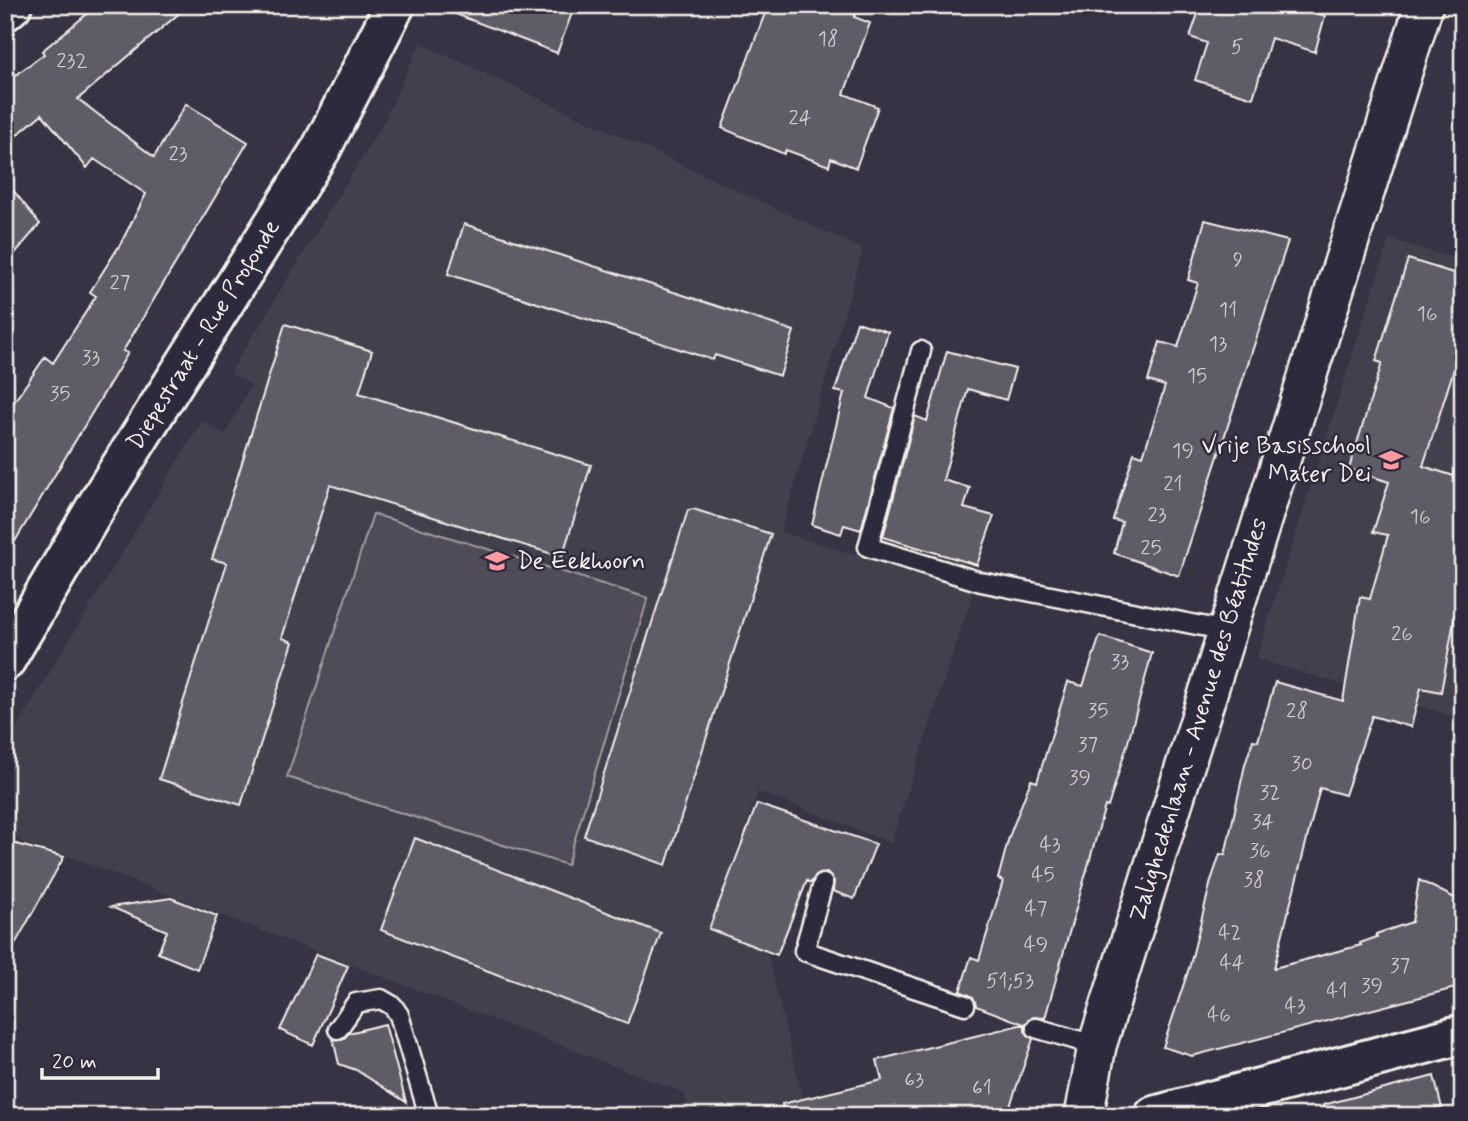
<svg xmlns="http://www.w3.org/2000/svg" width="1468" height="1121" viewBox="0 0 1468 1121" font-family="Mynerve,sans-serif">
  <rect width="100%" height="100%" fill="#373244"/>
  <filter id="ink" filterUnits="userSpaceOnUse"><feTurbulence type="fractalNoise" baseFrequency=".0143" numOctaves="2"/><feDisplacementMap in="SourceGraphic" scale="14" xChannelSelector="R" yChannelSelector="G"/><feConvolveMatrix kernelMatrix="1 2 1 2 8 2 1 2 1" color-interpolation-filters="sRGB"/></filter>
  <g filter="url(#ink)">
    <path fill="#433f4e" d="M 420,43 L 863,249 L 781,532 L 974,590 L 891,843 L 758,792 L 709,928 L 767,951 L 807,1116 L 690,1116 L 684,1093 L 65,855 L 26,844 L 5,831 L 5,746 L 202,421 L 225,435 L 251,385 L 230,373 L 383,123 Z
      M 1389,239 L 1463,261 L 1463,719 L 1256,659 Z"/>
    <path fill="#504b59" stroke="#a29ea0" stroke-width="2" d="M 373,514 L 648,598 L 567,865 L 287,777 Z"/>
    <path fill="#5f5c67" stroke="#f4f1e8" stroke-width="2" d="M 98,5 L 189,5 L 78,99 L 154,157 L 186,104 L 248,142 L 123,351 L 128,353 L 5,558 L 5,415 L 45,357 L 53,363 L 96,296 L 90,292 L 121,243 L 146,194 L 94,159 L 87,168 L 42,114 L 5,145 L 5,83 L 44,54 L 42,51 Z
      M 440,5 L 575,5 L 557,53 L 440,8 Z
      M 768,5 L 858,5 L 854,17 L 870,23 L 844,94 L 878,107 L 856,168 L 831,158 L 829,166 L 786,150 L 784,154 L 722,128 Z
      M 1201,5 L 1287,5 L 1325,16 L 1315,52 L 1271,38 L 1253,98 L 1195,80 L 1207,43 L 1190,37 Z
      M 5,180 L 40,224 L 5,265 Z
      M 1205,220 L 1288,241 L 1179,576 L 1114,553 L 1122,522 L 1113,520 L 1134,453 L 1143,456 L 1165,386 L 1148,381 L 1160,342 L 1178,347 L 1198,283 L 1188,280 Z
      M 464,224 L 794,331 L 780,376 L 715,355 L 713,360 L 448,274 Z
      M 1408,259 L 1463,276 L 1463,341 L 1423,466 L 1463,479 L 1463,571 L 1450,643 L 1441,692 L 1421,688 L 1411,727 L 1372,716 L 1345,795 L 1320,788 L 1274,968 L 1361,945 L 1360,943 L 1377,937 L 1376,934 L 1412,922 L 1419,880 L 1463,902 L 1463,986 L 1192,1056 L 1163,1047 L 1190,965 L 1211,881 L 1220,854 L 1225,855 L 1245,765 L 1253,740 L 1258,741 L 1275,682 L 1343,701 L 1360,597 L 1370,599 L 1388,535 L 1373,532 L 1389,482 L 1349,469 L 1382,363 L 1376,361 Z
      M 857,322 L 888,332 L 868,398 L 894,408 L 861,530 L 844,525 L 841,534 L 812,525 L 844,393 L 835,391 Z
      M 285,324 L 372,351 L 359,393 L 591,465 L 562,557 L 330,485 L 282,638 L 293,642 L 241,805 L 159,779 L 227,563 L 212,559 Z
      M 947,351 L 1015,369 L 1006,400 L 968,389 L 943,480 L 970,488 L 964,508 L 994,516 L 977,565 L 883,537 L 915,416 L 927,421 Z
      M 693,509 L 771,534 L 666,865 L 584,836 L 688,510 Z
      M 1100,636 L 1152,653 L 1128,742 L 1108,807 L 1105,806 L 1045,1018 L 1033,1017 L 1025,1024 L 1025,1031 L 1033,1039 L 1010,1106 L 975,1116 L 783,1116 L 782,1104 L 882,1080 L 877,1060 L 1024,1024 L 976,1006 L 973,997 L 960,991 L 971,957 L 979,960 L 1003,881 L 998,879 L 1009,837 L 1031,780 L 1037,782 L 1068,682 L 1083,686 Z
      M 757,804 L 876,844 L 854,899 L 833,891 L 834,881 L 827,873 L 816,875 L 811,883 L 807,881 L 777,955 L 709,929 Z
      M 415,838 L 661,933 L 627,1024 L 381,930 Z
      M 5,841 L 64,857 L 5,962 Z
      M 171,898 L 217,916 L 197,969 L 158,953 L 167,931 L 111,907 Z
      M 316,954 L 348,966 L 313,1045 L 280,1030 Z
      M 385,1024 L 406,1102 L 356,1070 L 339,1064 L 333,1039 L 342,1040 L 349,1033 Z
      M 1434,1076 L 1442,1108 L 1436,1110 L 1437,1116 L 1324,1116 L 1323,1105 Z"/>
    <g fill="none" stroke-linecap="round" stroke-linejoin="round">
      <g stroke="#f4f1e8" stroke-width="23">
        <path id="lane" d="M 921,351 L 868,547 L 981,582 L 1227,631
          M 823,884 L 804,951 L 965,1005
          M 1036,1028 L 1097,1046
          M 338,1029 L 356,1003 L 381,999 L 393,1006 L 399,1015 L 429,1116"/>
      </g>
      <g stroke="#f4f1e8" stroke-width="42">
        <path id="street" d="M 1084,1116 L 1097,1046 L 1424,5"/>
      </g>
      <g stroke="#f4f1e8" stroke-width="44">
        <path id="secondary" d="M 5,11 L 12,5
          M 5,661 L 106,490 L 321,149 L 395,5
          M 1154,1116 L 1463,1034"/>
      </g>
      <use href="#lane" stroke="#2f2a3d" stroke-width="18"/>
      <use href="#street" stroke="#2f2a3d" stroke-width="37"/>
      <use href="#secondary" stroke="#2f2a3d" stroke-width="38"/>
    </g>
  </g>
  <defs>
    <g id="school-bare" transform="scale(1.89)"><path d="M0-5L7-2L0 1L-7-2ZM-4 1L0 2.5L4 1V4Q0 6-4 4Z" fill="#ff9aa2" stroke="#2f2a3d" stroke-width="2.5" paint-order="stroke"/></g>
  </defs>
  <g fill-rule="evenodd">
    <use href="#school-bare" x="1391" y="460"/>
    <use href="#school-bare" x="497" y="561"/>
  </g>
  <g text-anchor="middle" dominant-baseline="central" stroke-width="5" stroke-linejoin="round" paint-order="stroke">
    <g font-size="21" fill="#cfccc8">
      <text x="828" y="39">18</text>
      <text x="1237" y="47">5</text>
      <text x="72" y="61">232</text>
      <text x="800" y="118">24</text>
      <text x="178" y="154">23</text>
      <text x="1238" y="260">9</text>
      <text x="120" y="283">27</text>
      <text x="1228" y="310">11</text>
      <text x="1427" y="314">16</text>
      <text x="1218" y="344">13</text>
      <text x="91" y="358">33</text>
      <text x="1197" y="376">15</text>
      <text x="60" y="394">35</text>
      <text x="1183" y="451">19</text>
      <text x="1173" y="484">21</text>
      <text x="1157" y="515">23</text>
      <text x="1420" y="517">16</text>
      <text x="1151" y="548">25</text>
      <text x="1402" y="634">26</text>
      <text x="1120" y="662">33</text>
      <text x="1098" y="711">35</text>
      <text x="1297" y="711">28</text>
      <text x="1088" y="745">37</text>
      <text x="1302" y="764">30</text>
      <text x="1080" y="778">39</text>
      <text x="1270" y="793">32</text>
      <text x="1263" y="822">34</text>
      <text x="1050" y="845">43</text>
      <text x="1260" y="851">36</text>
      <text x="1043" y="875">45</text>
      <text x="1254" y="880">38</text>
      <text x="1036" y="909">47</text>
      <text x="1230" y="933">42</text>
      <text x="1036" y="945">49</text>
      <text x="1232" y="963">44</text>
      <text x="1400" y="966">37</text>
      <text x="1010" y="981">51;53</text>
      <text x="1372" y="986">39</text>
      <text x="1337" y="991">41</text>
      <text x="1295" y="1006">43</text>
      <text x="1219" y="1015">46</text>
      <text x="914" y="1080">63</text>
      <text x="982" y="1088">61</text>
    </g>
    <g font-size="24" fill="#f4f1e8" stroke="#2f2a3d">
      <text transform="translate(204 335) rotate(-58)">Diepestraat - Rue Profonde</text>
      <text transform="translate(1199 720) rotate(-73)">Zalighedenlaan - Avenue des Béatitudes</text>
    </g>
    <g font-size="24" fill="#f4f1e8" stroke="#2f2a3d" text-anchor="end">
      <text x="1371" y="446">Vrije Basisschool<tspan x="1371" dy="28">Mater Dei</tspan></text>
      <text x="517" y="561" text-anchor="start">De Eekhoorn</text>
    </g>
  </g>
  <rect width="1468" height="1121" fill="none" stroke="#2f2a3d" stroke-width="28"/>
  <rect x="14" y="14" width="1440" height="1093" fill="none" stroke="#f4f1e8" stroke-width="2.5" filter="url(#ink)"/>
  <path d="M42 1068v10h116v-10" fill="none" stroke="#f4f1e8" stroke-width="3.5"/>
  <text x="52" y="1068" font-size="21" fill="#f4f1e8" stroke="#2f2a3d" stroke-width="5" paint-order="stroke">20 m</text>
</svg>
